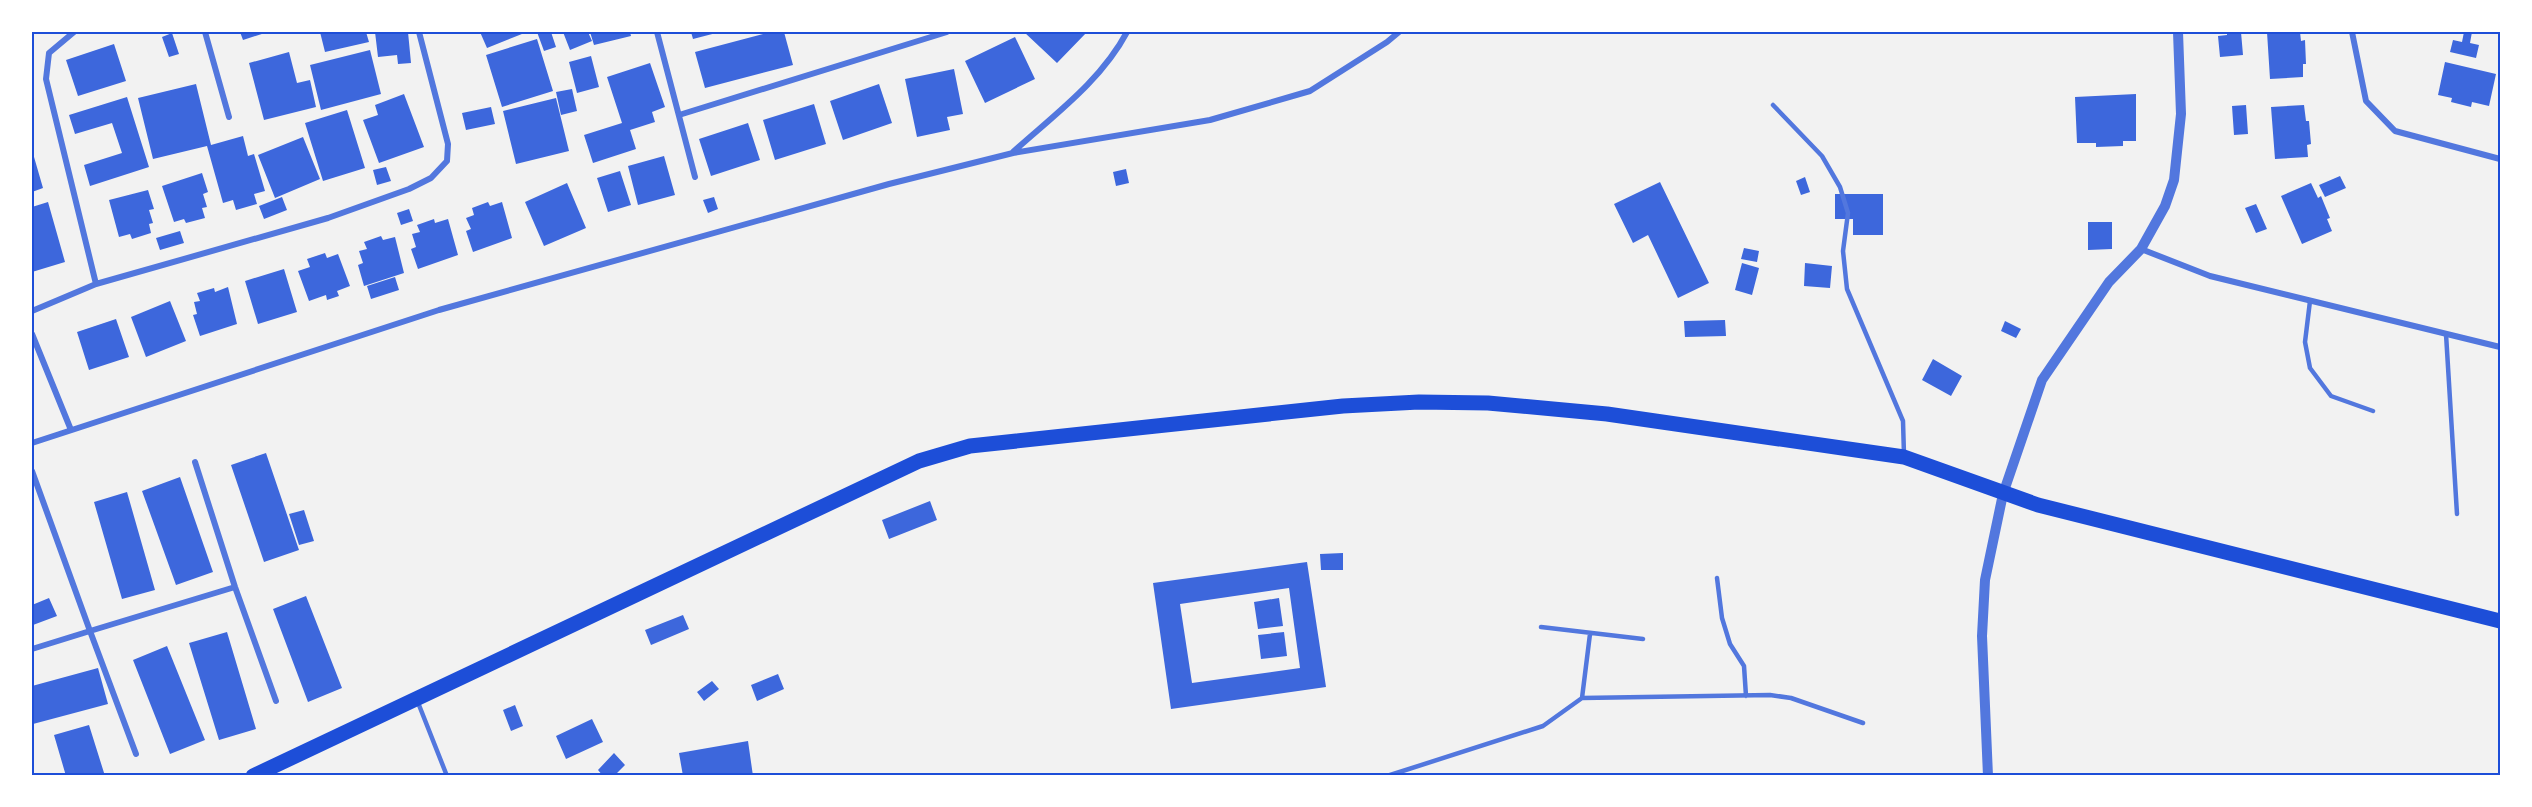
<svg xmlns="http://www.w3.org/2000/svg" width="2532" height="807" viewBox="0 0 2532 807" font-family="'Libre Baskerville',serif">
  <rect width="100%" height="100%" fill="#f2f2f2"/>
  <path fill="#3d67dc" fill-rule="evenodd" d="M 240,32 L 268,32 L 243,40 Z
    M 320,32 L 366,32 L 369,42 L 325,52 Z
    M 375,32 L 408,32 L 411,63 L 398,64 L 397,55 L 378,57 Z
    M 480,32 L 527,32 L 487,48 Z
    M 537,32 L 551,32 L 556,47 L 544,51 Z
    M 563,32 L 588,32 L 592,41 L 570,50 Z
    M 590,32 L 630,32 L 631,36 L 594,45 Z
    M 691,32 L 720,32 L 693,39 Z
    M 771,32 L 784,32 L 793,65 L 705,88 L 695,52 Z
    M 1024,32 L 1087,32 L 1057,63 Z
    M 2227,32 L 2241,32 L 2243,55 L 2220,57 L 2218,36 L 2227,35 Z
    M 2267,32 L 2300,32 L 2301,41 L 2305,40 L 2306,64 L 2303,64 L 2303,77 L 2270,79 Z
    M 2464,32 L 2472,32 L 2470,43 L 2479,45 L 2476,58 L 2450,52 L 2453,40 L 2462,42 Z
    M 172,33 L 179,54 L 169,57 L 162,37 Z
    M 1015,37 L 1035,79 L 985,103 L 965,61 Z
    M 537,39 L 553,91 L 502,107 L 486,55 Z
    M 114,44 L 126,81 L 78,96 L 66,60 Z
    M 370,50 L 381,94 L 321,110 L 310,65 Z
    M 289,52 L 297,83 L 310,80 L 316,107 L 264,120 L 249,63 Z
    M 591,56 L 599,87 L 577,93 L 569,62 Z
    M 2445,62 L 2496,74 L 2489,106 L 2472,102 L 2471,107 L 2451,102 L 2452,98 L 2438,95 Z
    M 650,63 L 665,107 L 652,112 L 655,122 L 630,130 L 636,149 L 593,163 L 584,135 L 622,123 L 607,77 Z
    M 954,69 L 963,114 L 947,117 L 950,130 L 917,137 L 905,79 Z
    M 196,84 L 211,145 L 243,136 L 248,156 L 254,154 L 265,191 L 254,194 L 257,204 L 236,210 L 233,200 L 223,203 L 207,146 L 153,159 L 138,98 Z
    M 879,84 L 892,123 L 843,140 L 830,101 Z
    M 572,89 L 577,111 L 561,115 L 556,92 Z
    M 404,94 L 424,147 L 379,163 L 363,120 L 378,115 L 375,105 Z
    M 2136,94 L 2136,141 L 2123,141 L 2123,146 L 2096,147 L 2096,143 L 2077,143 L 2075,97 Z
    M 127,97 L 149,167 L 90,186 L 84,165 L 122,153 L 112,123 L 75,134 L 69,115 Z
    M 556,98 L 569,151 L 516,164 L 503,111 Z
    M 814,104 L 826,144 L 775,160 L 763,120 Z
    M 2246,105 L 2248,134 L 2234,135 L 2232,106 Z
    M 2304,105 L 2306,121 L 2309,121 L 2311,144 L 2307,145 L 2308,157 L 2275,159 L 2271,107 Z
    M 491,107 L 495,124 L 466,130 L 462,113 Z
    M 347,110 L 365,168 L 323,181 L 305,123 Z
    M 748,123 L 760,160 L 711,176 L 699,139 Z
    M 303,137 L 320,179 L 275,198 L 258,155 Z
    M 32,150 L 43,188 L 32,192 Z
    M 664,156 L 675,195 L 638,205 L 628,166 Z
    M 386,167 L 391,181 L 377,185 L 373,170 Z
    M 1126,169 L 1129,183 L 1116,186 L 1113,172 Z
    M 620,171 L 631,205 L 608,212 L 597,178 Z
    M 202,173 L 208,192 L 203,194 L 207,207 L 202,208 L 205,218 L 186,223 L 184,219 L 174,222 L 162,186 Z
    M 2340,176 L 2346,188 L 2325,197 L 2319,185 Z
    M 1805,177 L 1810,192 L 1801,195 L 1796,181 Z
    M 1660,182 L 1709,283 L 1678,298 L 1648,235 L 1633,243 L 1614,204 Z
    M 567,183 L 586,228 L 544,246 L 525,202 Z
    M 2311,183 L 2318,198 L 2321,196 L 2330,218 L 2327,219 L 2332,231 L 2302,244 L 2281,196 Z
    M 148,190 L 154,209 L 149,210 L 153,223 L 149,224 L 151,233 L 132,239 L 130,234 L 119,237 L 109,200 Z
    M 1835,194 L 1883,194 L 1883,235 L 1853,235 L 1853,219 L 1835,219 Z
    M 282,197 L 287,210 L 264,219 L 259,206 Z
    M 714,197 L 718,209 L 708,213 L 703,200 Z
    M 48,202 L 65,262 L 32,272 L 32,207 Z
    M 488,202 L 490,206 L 502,202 L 512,238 L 473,252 L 466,231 L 471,229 L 466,218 L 474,215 L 472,208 Z
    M 2256,204 L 2267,229 L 2256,233 L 2245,208 Z
    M 409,209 L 413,221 L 401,225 L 397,213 Z
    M 434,219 L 435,223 L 448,219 L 458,255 L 418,269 L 411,249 L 416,247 L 412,234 L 420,232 L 417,225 Z
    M 2088,222 L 2112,222 L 2112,249 L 2088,250 Z
    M 180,231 L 184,243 L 160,250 L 156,238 Z
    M 381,236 L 383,240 L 395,237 L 404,273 L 364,286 L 358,265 L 363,263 L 359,251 L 367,249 L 364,242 Z
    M 1744,248 L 1759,251 L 1757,262 L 1741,259 Z
    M 325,253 L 327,258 L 338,254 L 350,286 L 337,291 L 339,296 L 327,300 L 326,295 L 309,301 L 298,271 L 310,267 L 307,259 Z
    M 1742,263 L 1759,268 L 1752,295 L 1735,290 Z
    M 1805,263 L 1832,266 L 1830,288 L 1804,286 Z
    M 284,269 L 297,312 L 258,324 L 245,281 Z
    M 395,277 L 399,290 L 371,299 L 367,286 Z
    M 228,287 L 237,324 L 200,336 L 193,315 L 197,314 L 194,302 L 200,301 L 197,293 L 214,288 L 215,292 Z
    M 170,301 L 186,341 L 146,357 L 131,317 Z
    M 116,319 L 129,357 L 89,370 L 77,332 Z
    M 1725,320 L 1726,336 L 1685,337 L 1684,321 Z
    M 2005,321 L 2021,329 L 2016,338 L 2001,331 Z
    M 1933,359 L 1962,376 L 1951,396 L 1922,380 Z
    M 266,453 L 299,550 L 264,562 L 231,465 Z
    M 180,477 L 213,572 L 176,585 L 142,491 Z
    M 127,492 L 155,590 L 122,599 L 94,502 Z
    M 930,501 L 937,520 L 889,539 L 882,520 Z
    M 304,510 L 314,541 L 299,545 L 289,514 Z
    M 1343,553 L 1343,570 L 1321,570 L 1320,554 Z
    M 1307,562 L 1326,687 L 1171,709 L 1153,583 ZM 1289,588 L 1300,668 L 1192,683 L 1180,604 Z
    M 306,596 L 342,688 L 308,702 L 273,609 Z
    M 49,598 L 57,616 L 33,625 L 32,605 Z
    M 1279,598 L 1283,626 L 1258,629 L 1254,602 Z
    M 683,615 L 689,629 L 651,645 L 645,630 Z
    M 227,632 L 256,729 L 219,740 L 189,643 Z
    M 1284,632 L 1287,656 L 1261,659 L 1258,635 Z
    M 167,646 L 205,740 L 170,754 L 133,660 Z
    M 98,668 L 108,704 L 33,724 L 32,686 Z
    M 778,674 L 784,689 L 757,701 L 751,685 Z
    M 712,681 L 719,689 L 704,701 L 697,692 Z
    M 515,705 L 523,726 L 511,731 L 503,710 Z
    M 592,719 L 603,742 L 566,759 L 556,736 Z
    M 89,725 L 105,776 L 66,776 L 54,735 Z
    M 748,741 L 753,776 L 683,776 L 679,753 Z
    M 614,753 L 625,765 L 614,776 L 603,776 L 598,770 Z"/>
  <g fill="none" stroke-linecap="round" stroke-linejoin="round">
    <path stroke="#5277de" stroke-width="4.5" d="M 1773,105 L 1822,156 L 1840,187 L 1848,213 L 1843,251 L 1847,289 L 1903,421 L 1904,455
      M 2310,301 L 2305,342 L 2310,368 L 2331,396 L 2373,411
      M 2446,334 L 2457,514
      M 1717,578 L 1722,618 L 1730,644 L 1744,666 L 1746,696
      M 1541,627 L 1643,639
      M 1582,698 L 1590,634
      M 417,700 L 447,776
      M 1387,776 L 1543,726 L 1582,698 L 1770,695 L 1791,698 L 1863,723"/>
    <path stroke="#5277de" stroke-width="6" d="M 74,32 L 49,53 L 46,79 L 96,284
      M 205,32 L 229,117
      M 657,32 L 695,177
      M 2352,32 L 2366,101 L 2395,131 L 2500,159
      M 679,115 L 947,32
      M 1013,152 C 1054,115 1101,81 1127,32
      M 2141,249 L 2210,276 L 2500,347
      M 32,311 L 96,284 L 328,218 L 409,189 L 431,178 L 447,161 L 448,144 L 419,32
      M 32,334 L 71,430
      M 32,443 L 439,310 L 889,184 L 1013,153 L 1210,120 L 1310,91 L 1387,42 L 1399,32
      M 195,462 L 235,587 L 276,701
      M 32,471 L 90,631 L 235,587
      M 32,649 L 90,631 L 136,754"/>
    <path stroke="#5277de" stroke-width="10" d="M 1988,776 L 1982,636 L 1985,580 L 2003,494 L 2042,380 L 2109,282 L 2141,249 L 2165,206 L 2174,180 L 2181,114 L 2178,32"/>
    <path stroke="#1d4ed8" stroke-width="15" d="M 253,776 L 919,461 L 970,446 L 1343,406 L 1419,402 L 1488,403 L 1607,414 L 1904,457 L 2038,505 L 2500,621"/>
  </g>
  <rect width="2532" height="807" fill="none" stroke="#ffffff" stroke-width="66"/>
  <rect x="33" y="33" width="2466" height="741" fill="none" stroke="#1d4ed8" stroke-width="2"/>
</svg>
